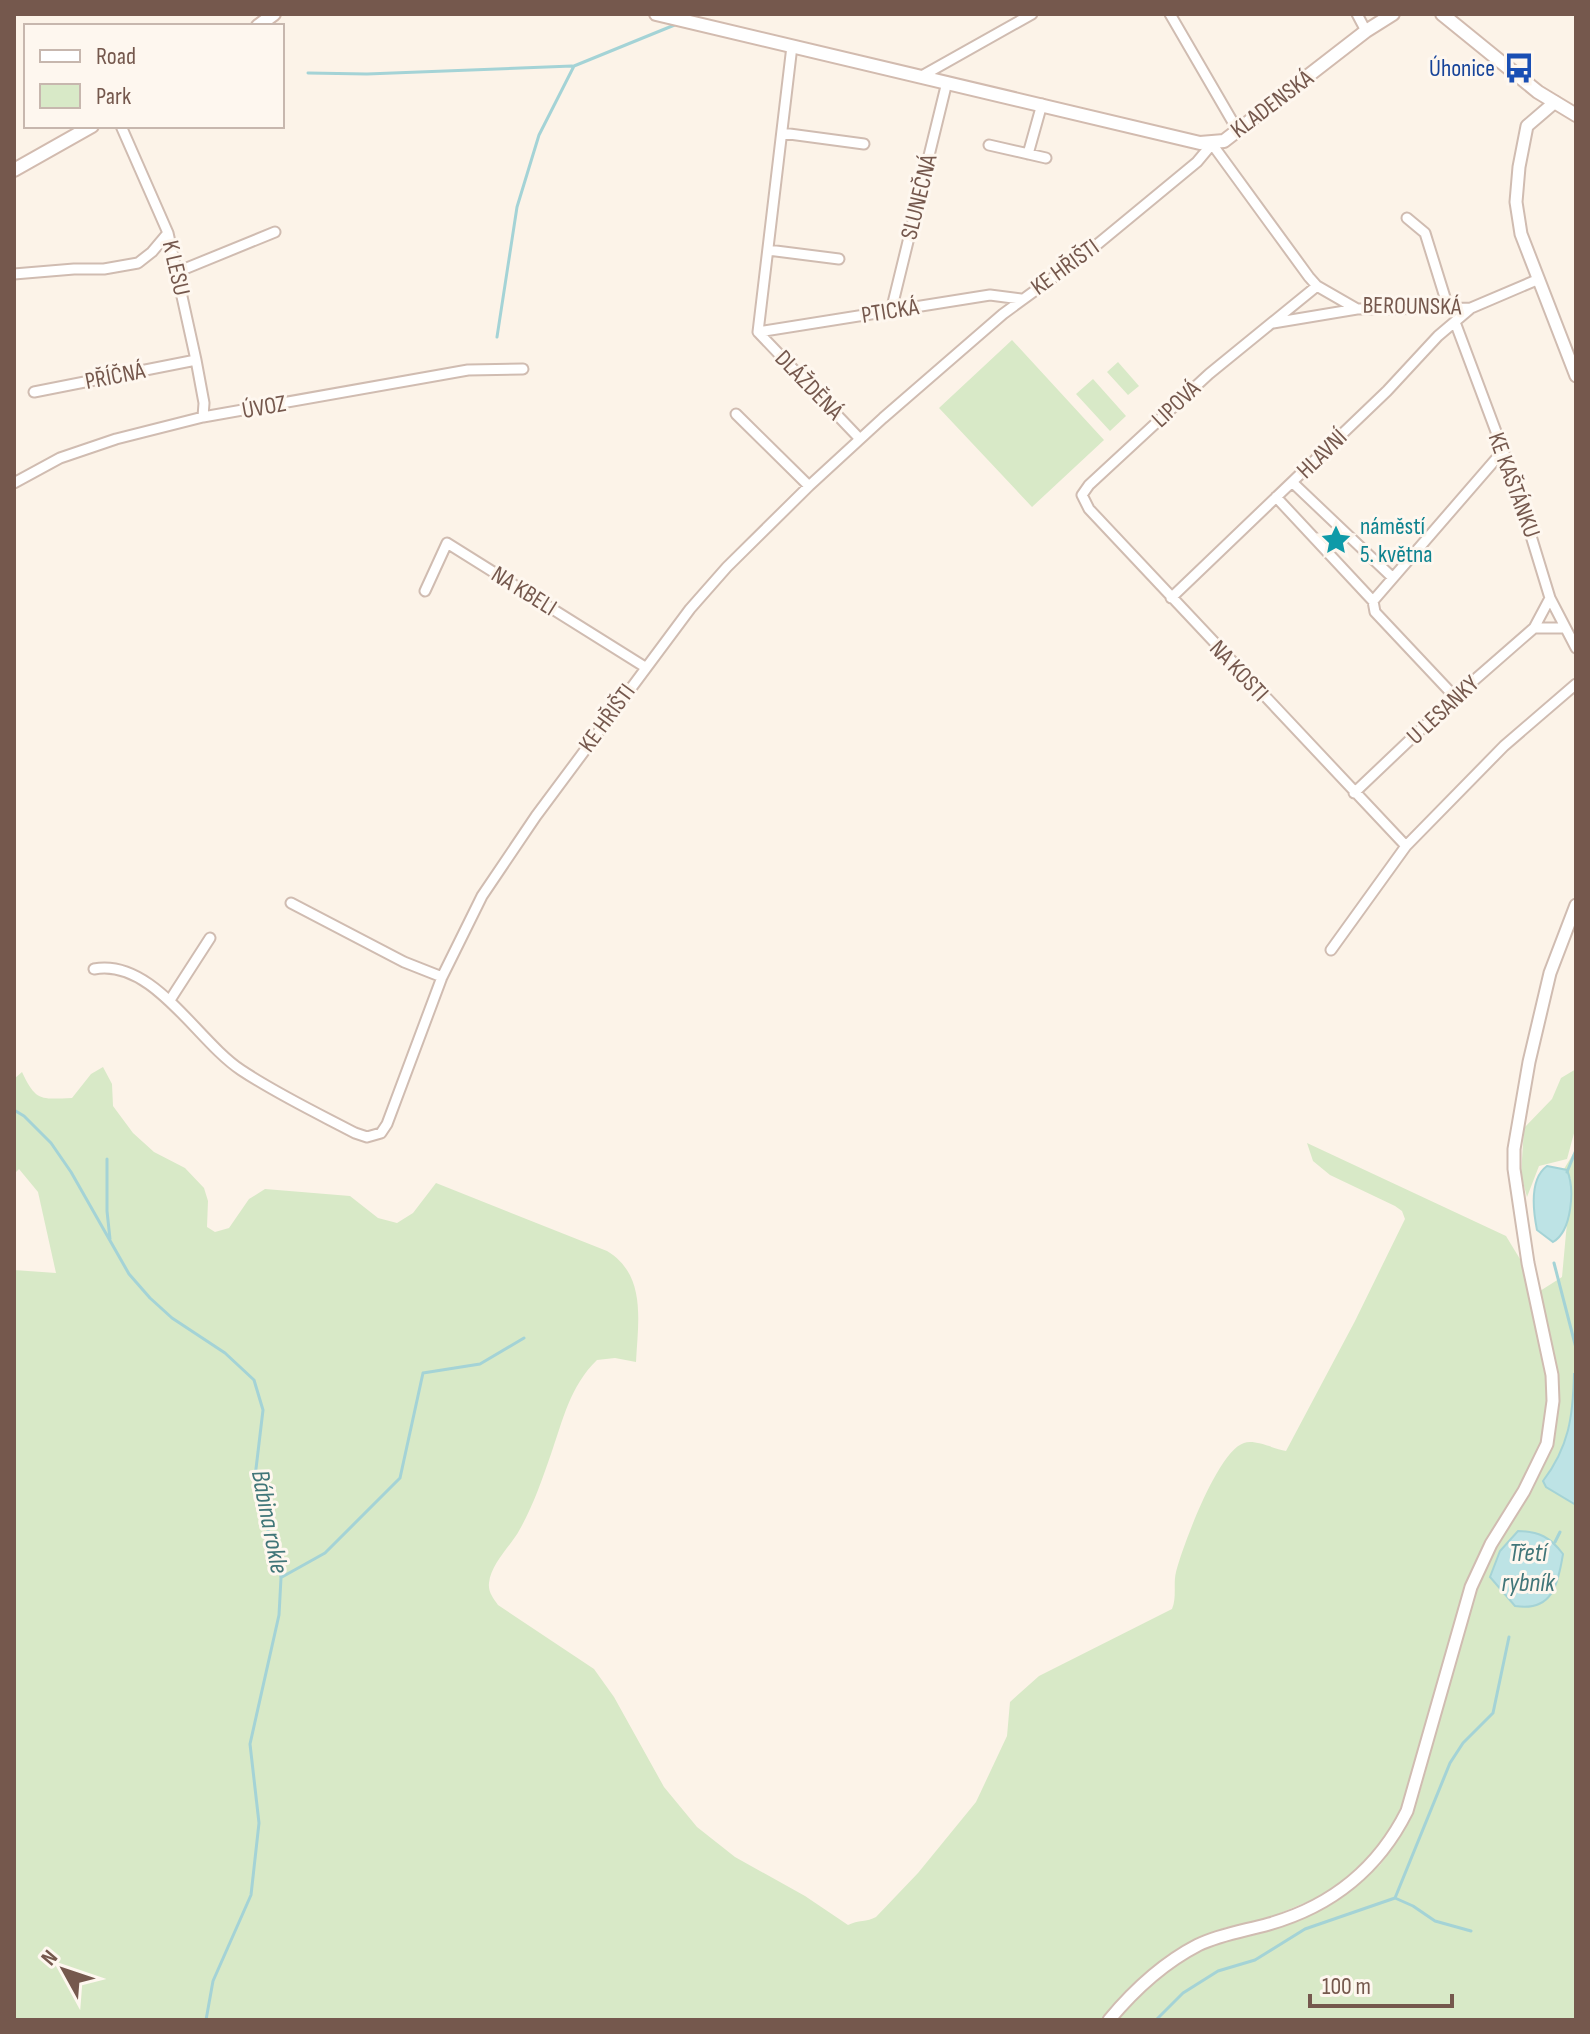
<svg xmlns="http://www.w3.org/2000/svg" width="1590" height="2034" viewBox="0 0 1590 2034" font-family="'Sofia Sans Condensed',sans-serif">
  <rect width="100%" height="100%" fill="#fcf3e8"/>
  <path fill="#d8e9c7" d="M 1012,340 L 1104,440 L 1032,507 L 939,408 Z
    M 1118,362 L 1139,386 L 1128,395 L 1107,372 Z
    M 1093,379 L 1126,416 L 1110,431 L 1076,394 Z
    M 103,1067 L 112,1084 L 113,1106 L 133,1133 L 154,1152 L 185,1168 L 204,1188 L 208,1201 L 207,1227 L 215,1232 L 229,1228 L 249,1199 L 265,1189 L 350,1196 L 378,1218 L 397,1223 L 413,1213 L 436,1183 L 607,1251 C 647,1275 638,1322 636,1362 L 615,1358 L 597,1360 C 570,1386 563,1420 551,1454 C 542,1480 533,1506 520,1529 C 511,1546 491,1563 489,1583 C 488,1592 493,1598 498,1605 L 594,1669 L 614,1697 L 664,1787 L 697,1827 L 735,1857 L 805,1896 L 848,1925 C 858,1920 867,1922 876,1917 L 918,1873 L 976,1802 L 1007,1736 L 1010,1702 L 1039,1676 L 1172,1609 C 1177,1597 1173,1584 1176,1572 C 1183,1545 1218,1451 1244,1443 C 1255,1439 1274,1449 1286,1451 L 1355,1321 L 1405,1219 L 1402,1211 L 1395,1206 L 1330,1175 L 1313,1161 L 1307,1143 L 1506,1236 L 1523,1264 L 1546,1376 L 1547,1400 L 1541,1442 L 1519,1488 L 1486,1541 L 1465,1585 L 1408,1792 L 1390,1831 L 1371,1857 L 1326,1894 L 1268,1918 L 1224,1928 L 1194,1941 L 1147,1972 L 1127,1990 L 1102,2020 L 14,2020 L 14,1270 L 56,1273 L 38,1192 L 19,1169 L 14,1174 L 14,1079 L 22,1072 C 36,1102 41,1099 72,1098 L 91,1074 Z
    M 1576,1069 L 1576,1126 L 1567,1159 L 1539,1166 L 1527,1197 L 1521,1175 L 1524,1128 L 1552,1099 L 1561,1078 Z
    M 1576,1149 L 1576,1374 L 1574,1375 C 1573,1416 1568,1446 1543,1481 L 1547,1487 L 1576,1505 L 1576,2020 L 1117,2020 L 1154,1981 L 1199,1951 L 1228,1939 L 1271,1929 L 1332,1903 L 1380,1865 L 1400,1837 L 1419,1795 L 1476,1589 L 1496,1547 L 1529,1493 L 1552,1445 L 1559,1401 L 1558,1375 L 1540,1291 L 1562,1277 L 1571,1179 L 1564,1169 Z"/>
  <path fill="#bde3e5" stroke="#a4d3d6" stroke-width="2" d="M 1547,1166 L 1567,1170 C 1575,1189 1572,1231 1553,1242 L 1537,1230 C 1533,1210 1529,1179 1547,1166 Z
    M 1574,1374 L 1576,1374 L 1576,1505 L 1546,1487 L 1543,1481 C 1569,1447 1573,1416 1574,1374 Z
    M 1518,1531 C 1539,1531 1551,1538 1563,1554 C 1558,1585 1552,1612 1515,1606 L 1490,1577 L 1500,1551 Z"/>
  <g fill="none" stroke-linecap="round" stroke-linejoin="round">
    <path stroke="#a4d3d6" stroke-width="3" d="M 692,18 L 701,14
      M 308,73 L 367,74 L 572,66
      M 497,337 L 517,207 L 539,135 L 574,66 L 677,24
      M 14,1110 L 24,1116 L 51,1143 L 71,1172 L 129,1274 L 150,1298 L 172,1318 L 225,1353 L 254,1380 L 263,1410 L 255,1477 L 262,1514 L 279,1560 L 281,1578 L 279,1615 L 250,1744 L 259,1823 L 251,1895 L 213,1981 L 206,2020
      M 107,1159 L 107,1211 L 110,1239
      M 1567,1172 L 1576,1150
      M 1554,1263 L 1576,1348
      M 1555,1542 L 1560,1532
      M 282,1577 L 325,1553 L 400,1478 L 423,1373 L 480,1364 L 524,1338
      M 1395,1898 L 1413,1906 L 1435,1921 L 1471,1931
      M 1156,2020 L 1183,1993 L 1218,1971 L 1255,1960 L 1305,1929 L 1395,1898 L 1450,1763 L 1463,1743 L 1493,1713 L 1509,1637"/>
    <g stroke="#d0bcb1" stroke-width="13">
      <path id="minor" d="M 1170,14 L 1238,131
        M 1357,14 L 1366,31
        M 920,77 L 1032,14
        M 121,126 L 168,233 L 196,360 L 204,403 L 203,417
        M 782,133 L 864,144
        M 989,145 L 1046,158
        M 1028,154 L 1042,104
        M 1407,218 L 1425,233 L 1448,307
        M 768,250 L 839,259
        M 177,272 L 275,232
        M 14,274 L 74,269 L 104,269 L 138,263 L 152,252 L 168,233
        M 1317,286 L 1209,374 L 1089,485 L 1082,495 L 1089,509 L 1406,846
        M 891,311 L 947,82
        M 1455,322 L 1513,477 L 1550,598 L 1576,648
        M 1273,323 L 1357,309
        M 758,332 L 792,46
        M 758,332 L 990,295 L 1021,299
        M 758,332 L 860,439
        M 34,392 L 196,360
        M 736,414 L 809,486
        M 1292,482 L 1393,578
        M 14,483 L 60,458 L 116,439 L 203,417 L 468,370 L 523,369
        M 1276,497 L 1373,601
        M 425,591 L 447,543 L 645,667
        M 1171,598 L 1387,391 L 1438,336 L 1471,308
        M 1373,601 L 1502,452
        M 1373,601 L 1375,612 L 1455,697
        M 1534,628 L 1564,628
        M 1354,793 L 1455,697 L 1534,628 L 1550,598
        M 291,903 L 404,962 L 442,977
        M 1331,950 L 1406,846 L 1504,746 L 1576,684
        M 94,969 C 153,958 197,1041 241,1070 C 277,1094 317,1113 355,1133 L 367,1137 L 381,1133 L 387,1124 L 442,977 L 482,896 L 536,816 L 690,609 L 727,567 L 809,486 L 883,418 L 1003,314 L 1088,252 L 1197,162 L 1212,144 L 1309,277 L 1317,286 L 1357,309 L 1471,308 L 1539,279
        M 170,1000 L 210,938"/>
    </g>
    <g stroke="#d0bcb1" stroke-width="15">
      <path id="tertiary" d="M 1555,102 L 1527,126 L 1519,167 L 1516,202 L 1521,234 L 1576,376
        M 1109,2020 C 1134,1990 1163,1963 1198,1945 C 1221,1934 1244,1931 1269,1924 C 1332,1906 1378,1869 1407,1811 L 1471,1587 L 1491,1544 L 1524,1491 L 1547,1444 L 1553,1401 L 1552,1375 L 1528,1263 L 1514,1169 L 1514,1149 L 1529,1062 L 1550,973 L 1576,905"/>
    </g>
    <g stroke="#d2bbaf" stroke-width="16">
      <path id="secondary" d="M 656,14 L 1200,143 L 1224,141 L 1366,31 L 1393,14
        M 1442,14 L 1538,92 L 1576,115
        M 258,26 L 274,14
        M 14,170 L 92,126"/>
    </g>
    <use href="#minor" stroke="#fff" stroke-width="9"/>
    <use href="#tertiary" stroke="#fff" stroke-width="11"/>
    <use href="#secondary" stroke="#fff" stroke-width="12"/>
  </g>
  <defs>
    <g id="bus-bare" transform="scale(2.4)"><path d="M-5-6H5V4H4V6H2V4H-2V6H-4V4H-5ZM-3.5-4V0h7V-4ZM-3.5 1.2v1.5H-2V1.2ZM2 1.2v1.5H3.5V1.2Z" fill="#1a4fb4" stroke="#fef7ef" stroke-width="2.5" paint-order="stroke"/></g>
    <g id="sight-bare" transform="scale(2.4)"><path d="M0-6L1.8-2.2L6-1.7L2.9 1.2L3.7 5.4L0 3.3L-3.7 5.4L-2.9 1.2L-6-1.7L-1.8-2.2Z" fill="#0f9aa8" stroke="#fef7ef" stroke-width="2.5" paint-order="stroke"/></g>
  </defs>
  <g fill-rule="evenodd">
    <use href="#bus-bare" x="1519" y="68"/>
    <use href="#sight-bare" x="1336" y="540"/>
  </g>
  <g text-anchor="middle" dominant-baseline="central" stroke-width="6" stroke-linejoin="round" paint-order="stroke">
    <g font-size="24" fill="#164399" stroke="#fef7ef" text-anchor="end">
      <text x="1495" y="68">Úhonice</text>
    </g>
    <g font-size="24" fill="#75584d" stroke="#fef7ef">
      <text transform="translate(1272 104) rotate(-37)">KLADENSKÁ</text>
      <text transform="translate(919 197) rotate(-76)">SLUNEČNÁ</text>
      <text transform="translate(1065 267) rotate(-36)">KE HŘIŠTI</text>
      <text transform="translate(176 268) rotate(77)">K LESU</text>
      <text transform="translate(1412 306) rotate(1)">BEROUNSKÁ</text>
      <text transform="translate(890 311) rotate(-9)">PTICKÁ</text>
      <text transform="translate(115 376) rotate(-11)">PŘÍČNÁ</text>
      <text transform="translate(809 385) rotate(46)">DLÁŽDĚNÁ</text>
      <text transform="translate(1176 404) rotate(-43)">LIPOVÁ</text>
      <text transform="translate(264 407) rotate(-10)">ÚVOZ</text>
      <text transform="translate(1322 454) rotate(-44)">HLAVNÍ</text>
      <text transform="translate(1514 485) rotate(70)">KE KAŠTÁNKU</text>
      <text transform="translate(524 591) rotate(32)">NA KBELI</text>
      <text transform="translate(1239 671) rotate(47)">NA KOSTI</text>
      <text transform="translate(1443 710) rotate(-43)">U LESANKY</text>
      <text transform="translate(607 718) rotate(-54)">KE HŘIŠTI</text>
    </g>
    <g font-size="24" fill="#0d838f" stroke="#fef7ef" text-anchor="start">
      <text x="1360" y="526">náměstí<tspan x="1360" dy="28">5. května</tspan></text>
    </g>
    <g font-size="26" font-style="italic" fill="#417679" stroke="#fef7ef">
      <text transform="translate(269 1522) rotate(79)">Bábina rokle</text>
      <text x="1528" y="1553">Třetí<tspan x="1528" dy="30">rybník</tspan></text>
    </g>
  </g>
  <rect width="1590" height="2034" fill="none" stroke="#75584d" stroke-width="32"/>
  <rect x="24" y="24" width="260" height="104" fill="#fef7ef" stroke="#c7b7ae" stroke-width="2"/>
  <rect x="40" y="50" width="40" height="12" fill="#ffffff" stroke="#c7b7ae" stroke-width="2"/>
  <text x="96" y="64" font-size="24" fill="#75584d">Road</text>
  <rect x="40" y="84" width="40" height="24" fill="#d8e9c7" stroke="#c7b7ae" stroke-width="2"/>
  <text x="96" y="104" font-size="24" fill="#75584d">Park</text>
  <g transform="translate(64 1970) rotate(310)" stroke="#fef7ef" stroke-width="6" paint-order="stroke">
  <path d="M0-6L14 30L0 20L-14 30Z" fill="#75584d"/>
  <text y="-12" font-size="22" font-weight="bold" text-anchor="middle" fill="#75584d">N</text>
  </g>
  <path d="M1310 1994v12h142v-12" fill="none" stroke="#75584d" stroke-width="4"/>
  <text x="1322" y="1994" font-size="24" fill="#75584d" stroke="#fef7ef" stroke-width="6" paint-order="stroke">100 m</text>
</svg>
